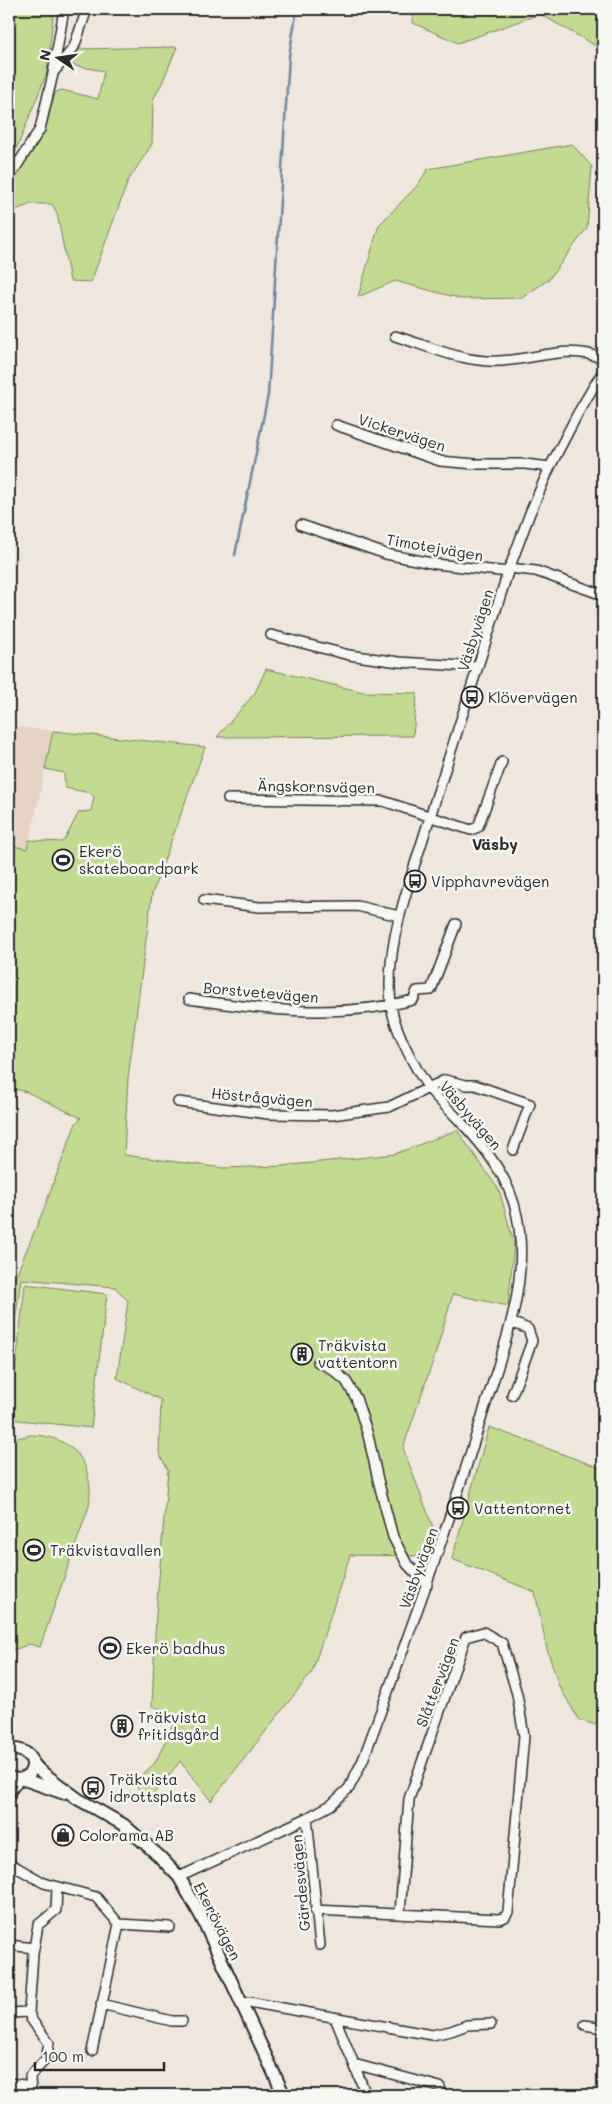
<svg xmlns="http://www.w3.org/2000/svg" width="612" height="2104" viewBox="0 0 612 2104" font-family="Mali,sans-serif">
  <rect width="100%" height="100%" fill="#efe6dd"/>
  <filter id="ink" filterUnits="userSpaceOnUse"><feTurbulence type="fractalNoise" baseFrequency=".02" numOctaves="2"/><feDisplacementMap in="SourceGraphic" scale="10" xChannelSelector="R" yChannelSelector="G"/><feConvolveMatrix kernelMatrix="1 2 1 2 8 2 1 2 1" color-interpolation-filters="sRGB"/></filter>
  <g filter="url(#ink)">
    <path fill="#e7d3c3" d="M 9,726 L 53,731 L 28,849 L 9,845 Z"/>
    <path fill="#c3db91" stroke="#77835e" d="M 9,9 L 54,9 L 47,72 L 9,168 Z
      M 413,9 L 603,9 L 603,50 L 540,14 L 458,43 L 413,23 Z
      M 177,47 L 162,83 L 153,100 L 152,144 L 128,181 L 91,282 L 70,281 L 57,213 L 52,204 L 31,204 L 10,212 L 12,196 L 10,187 L 45,127 L 56,92 L 62,90 L 98,99 L 104,71 L 71,65 L 77,49 Z
      M 572,144 L 592,167 L 587,228 L 549,279 L 522,298 L 462,299 L 395,281 L 358,297 L 379,225 L 417,186 L 428,169 Z
      M 266,669 L 363,692 L 417,693 L 413,736 L 217,737 L 255,693 Z
      M 53,731 L 205,747 L 152,894 L 128,1078 L 124,1155 L 223,1168 L 283,1166 L 395,1154 L 457,1130 L 499,1190 L 514,1243 L 508,1306 L 453,1294 L 435,1355 L 403,1448 L 434,1530 L 422,1556 L 350,1555 L 312,1672 L 211,1801 L 180,1761 L 149,1800 L 133,1783 L 155,1763 L 177,1716 L 152,1706 L 156,1614 L 168,1470 L 159,1453 L 161,1400 L 117,1378 L 128,1301 L 115,1287 L 21,1279 L 9,1367 L 9,1292 L 43,1211 L 76,1123 L 81,1118 L 27,1092 L 9,1088 L 9,845 L 27,849 L 29,840 L 61,842 L 65,839 L 79,812 L 91,811 L 94,797 L 91,793 L 65,788 L 64,773 L 45,769 Z
      M 25,1284 L 107,1294 L 91,1428 L 10,1419 Z
      M 489,1427 L 603,1469 L 603,1727 L 579,1720 L 559,1686 L 547,1649 L 535,1592 L 452,1559 Z
      M 30,1435 C 74,1435 95,1465 89,1506 L 40,1647 L 29,1644 L 9,1652 L 9,1443 L 18,1438 Z"/>
    <g fill="none" stroke-linecap="round" stroke-linejoin="round">
      <path stroke="#6d89a4" stroke-width="2.5" d="M 235,555 L 268,395 L 289,56 L 297,9"/>
      <g stroke="#2b2b2b" stroke-width="12">
        <path id="minor" d="M 53,73 L 74,47 L 87,9
          M 9,155 L 15,166
          M 9,178 L 40,129 L 53,74 L 64,9
          M 395,336 C 428,346 464,363 499,361 C 534,360 570,343 603,359
          M 336,425 L 440,461 L 475,464 L 525,464 L 550,467
          M 301,525 L 386,554 L 436,564 L 508,572
          M 509,568 L 536,571 L 603,595
          M 271,635 L 349,655 L 399,662 L 478,667
          M 228,799 L 383,801 L 471,830 L 478,827 L 502,762
          M 204,900 L 259,907 L 357,906 L 399,916
          M 189,999 C 263,1010 340,1019 413,1000 L 417,991 L 431,990 L 456,924
          M 178,1102 L 268,1114 L 332,1115 L 389,1107 L 445,1080 L 466,1085 L 475,1085 L 530,1104 L 513,1150
          M 511,1322 L 528,1329 L 532,1341 L 512,1395
          M 318,1362 L 332,1369 L 346,1381 L 356,1398 L 368,1435 L 378,1480 L 393,1537 L 407,1564 L 427,1585
          M 307,1818 L 320,1945
          M 9,1863 L 44,1883 L 96,1897 L 119,1924 L 92,2051
          M 179,1877 L 307,1818 L 331,1805 L 349,1788 L 363,1760 C 405,1645 447,1531 483,1413 C 502,1351 531,1283 517,1216 C 510,1178 484,1146 458,1119 C 448,1108 436,1098 428,1087 C 415,1068 393,1027 391,1004 C 386,956 400,912 414,867 L 508,572 L 530,513 L 550,467 L 578,413 L 603,371
          M 315,1910 L 499,1919 L 505,1917 L 508,1912 L 524,1736 L 517,1694 L 502,1643 L 483,1632 L 466,1637 L 409,1799 L 400,1913
          M 119,1924 L 170,1927
          M 9,1945 L 34,1948
          M 101,2004 L 172,2021 L 182,2021
          M 241,2004 L 249,2002 L 432,2035 L 451,2031 L 467,2025 L 491,2024
          M 9,2013 L 29,2012
          M 335,2018 L 354,2064 L 440,2087
          M 585,2025 L 603,2028
          M 354,2064 L 366,2095
          M 9,2083 L 31,2086
          M 31,2095 L 30,2076 L 46,2059 L 49,2043 L 31,2019 L 29,2012 L 33,1954 L 38,1925 L 56,1910 L 57,1887"/>
      </g>
      <g stroke="#2b2b2b" stroke-width="14">
        <path id="tertiary" d="M 9,1792 L 18,1780"/>
      </g>
      <g stroke="#2b2b2b" stroke-width="15">
        <path id="secondary" d="M 9,1748 C 14,1750 20,1749 24,1752 C 42,1761 29,1787 9,1777
          M 32,1762 L 39,1770 L 78,1799 L 124,1825 L 159,1856 L 179,1877 L 201,1916 L 284,2095
          M 23,1779 L 63,1793"/>
      </g>
      <use href="#minor" stroke="#f6f6f2" stroke-width="9"/>
      <use href="#tertiary" stroke="#f6f6f2" stroke-width="10"/>
      <use href="#secondary" stroke="#f6f6f2" stroke-width="11"/>
    </g>
  </g>
  <defs>
    <g id="bus-ring" transform="scale(1.125)"><circle r="9.5" fill="#f6f6f2" stroke="#2b2b2b" stroke-width="1.5"/><path d="M-5-6H5V4H4V6H2V4H-2V6H-4V4H-5ZM-3.5-4V0h7V-4ZM-3.5 1.2v1.5H-2V1.2ZM2 1.2v1.5H3.5V1.2Z" fill="#2b2b2b"/></g>
    <g id="stadium-ring" transform="scale(1.125)"><circle r="9.5" fill="#f6f6f2" stroke="#2b2b2b" stroke-width="1.5"/><path d="M0-5a6.5 5 0 1 0 0 10a6.5 5 0 1 0 0-10ZM-3.5-1.8h7v3.6h-7Z" fill="#2b2b2b"/></g>
    <g id="building-ring" transform="scale(1.125)"><circle r="9.5" fill="#f6f6f2" stroke="#2b2b2b" stroke-width="1.5"/><path d="M-4-6H4V6H1V3H-1V6H-4ZM-2.5-4.3h1.7v1.8h-1.7ZM.8-4.3h1.7v1.8H.8ZM-2.5-1h1.7V.8h-1.7ZM.8-1h1.7V.8H.8Z" fill="#2b2b2b"/></g>
    <g id="shop-ring" transform="scale(1.125)"><circle r="9.5" fill="#f6f6f2" stroke="#2b2b2b" stroke-width="1.5"/><path d="M-5-2.5h2.3a2.7 3.5 0 0 1 5.4 0H5L5.5 6h-11ZM-1.5-2.5h3a1.5 2.3 0 0 0-3 0Z" fill="#2b2b2b"/></g>
  </defs>
  <g fill-rule="evenodd">
    <use href="#bus-ring" x="472" y="697"/>
    <use href="#stadium-ring" x="63" y="860"/>
    <use href="#bus-ring" x="415" y="881"/>
    <use href="#building-ring" x="302" y="1354"/>
    <use href="#bus-ring" x="458" y="1508"/>
    <use href="#stadium-ring" x="34" y="1550"/>
    <use href="#stadium-ring" x="110" y="1648"/>
    <use href="#building-ring" x="122" y="1726"/>
    <use href="#bus-ring" x="93" y="1788"/>
    <use href="#shop-ring" x="63" y="1835"/>
  </g>
  <g text-anchor="middle" dominant-baseline="central" stroke-width="5" stroke-linejoin="round" paint-order="stroke">
    <g font-size="15" fill="#2b2b2b" stroke="#f6f6f2">
      <text transform="translate(402 432) rotate(18)">Vickervägen</text>
      <text transform="translate(435 547) rotate(10)">Timotejvägen</text>
      <text transform="translate(475 630) rotate(-72)">Väsbyvägen</text>
      <text transform="translate(316 786) rotate(1)">Ängskornsvägen</text>
      <text transform="translate(261 992) rotate(5)">Borstvetevägen</text>
      <text transform="translate(262 1097) rotate(5)">Höstrågvägen</text>
      <text transform="translate(471 1115) rotate(49)">Väsbyvägen</text>
      <text transform="translate(418 1568) rotate(-70)">Väsbyvägen</text>
      <text transform="translate(437 1682) rotate(-69)">Slåttervägen</text>
      <text transform="translate(300 1883) rotate(-95)">Gärdesvägen</text>
      <text transform="translate(218 1921) rotate(63)">Ekerövägen</text>
    </g>
    <g font-size="15" fill="#2b2b2b" stroke="#f6f6f2" text-anchor="start">
      <text x="488" y="697">Klövervägen</text>
      <text x="79" y="851">Ekerö<tspan x="79" dy="17">skateboardpark</tspan></text>
      <text x="431" y="881">Vipphavrevägen</text>
      <text x="318" y="1345">Träkvista<tspan x="318" dy="17">vattentorn</tspan></text>
      <text x="474" y="1508">Vattentornet</text>
      <text x="50" y="1550">Träkvistavallen</text>
      <text x="126" y="1648">Ekerö badhus</text>
      <text x="138" y="1717">Träkvista<tspan x="138" dy="17">fritidsgård</tspan></text>
      <text x="109" y="1779">Träkvista<tspan x="109" dy="17">idrottsplats</tspan></text>
      <text x="79" y="1835">Colorama AB</text>
    </g>
    <g font-size="16" font-weight="bold" fill="#2b2b2b" stroke="#f6f6f2">
      <text x="495" y="843">Väsby</text>
    </g>
  </g>
  <rect width="612" height="2104" fill="none" stroke="#f6f6f2" stroke-width="30"/>
  <rect x="15" y="15" width="582" height="2074" fill="none" stroke="#2b2b2b" stroke-width="2" filter="url(#ink)"/>
  <g transform="translate(58 58) rotate(283)" stroke="#f6f6f2" stroke-width="4" paint-order="stroke">
  <path d="M0-4L9 19L0 12L-9 19Z" fill="#2b2b2b"/>
  <text y="-8" font-size="14" font-weight="bold" text-anchor="middle" fill="#2b2b2b">N</text>
  </g>
  <path d="M35 2062v8h129v-8" fill="none" stroke="#2b2b2b" stroke-width="2.5"/>
  <text x="42" y="2062" font-size="15" fill="#2b2b2b" stroke="#f6f6f2" stroke-width="4" paint-order="stroke">100 m</text>
</svg>
